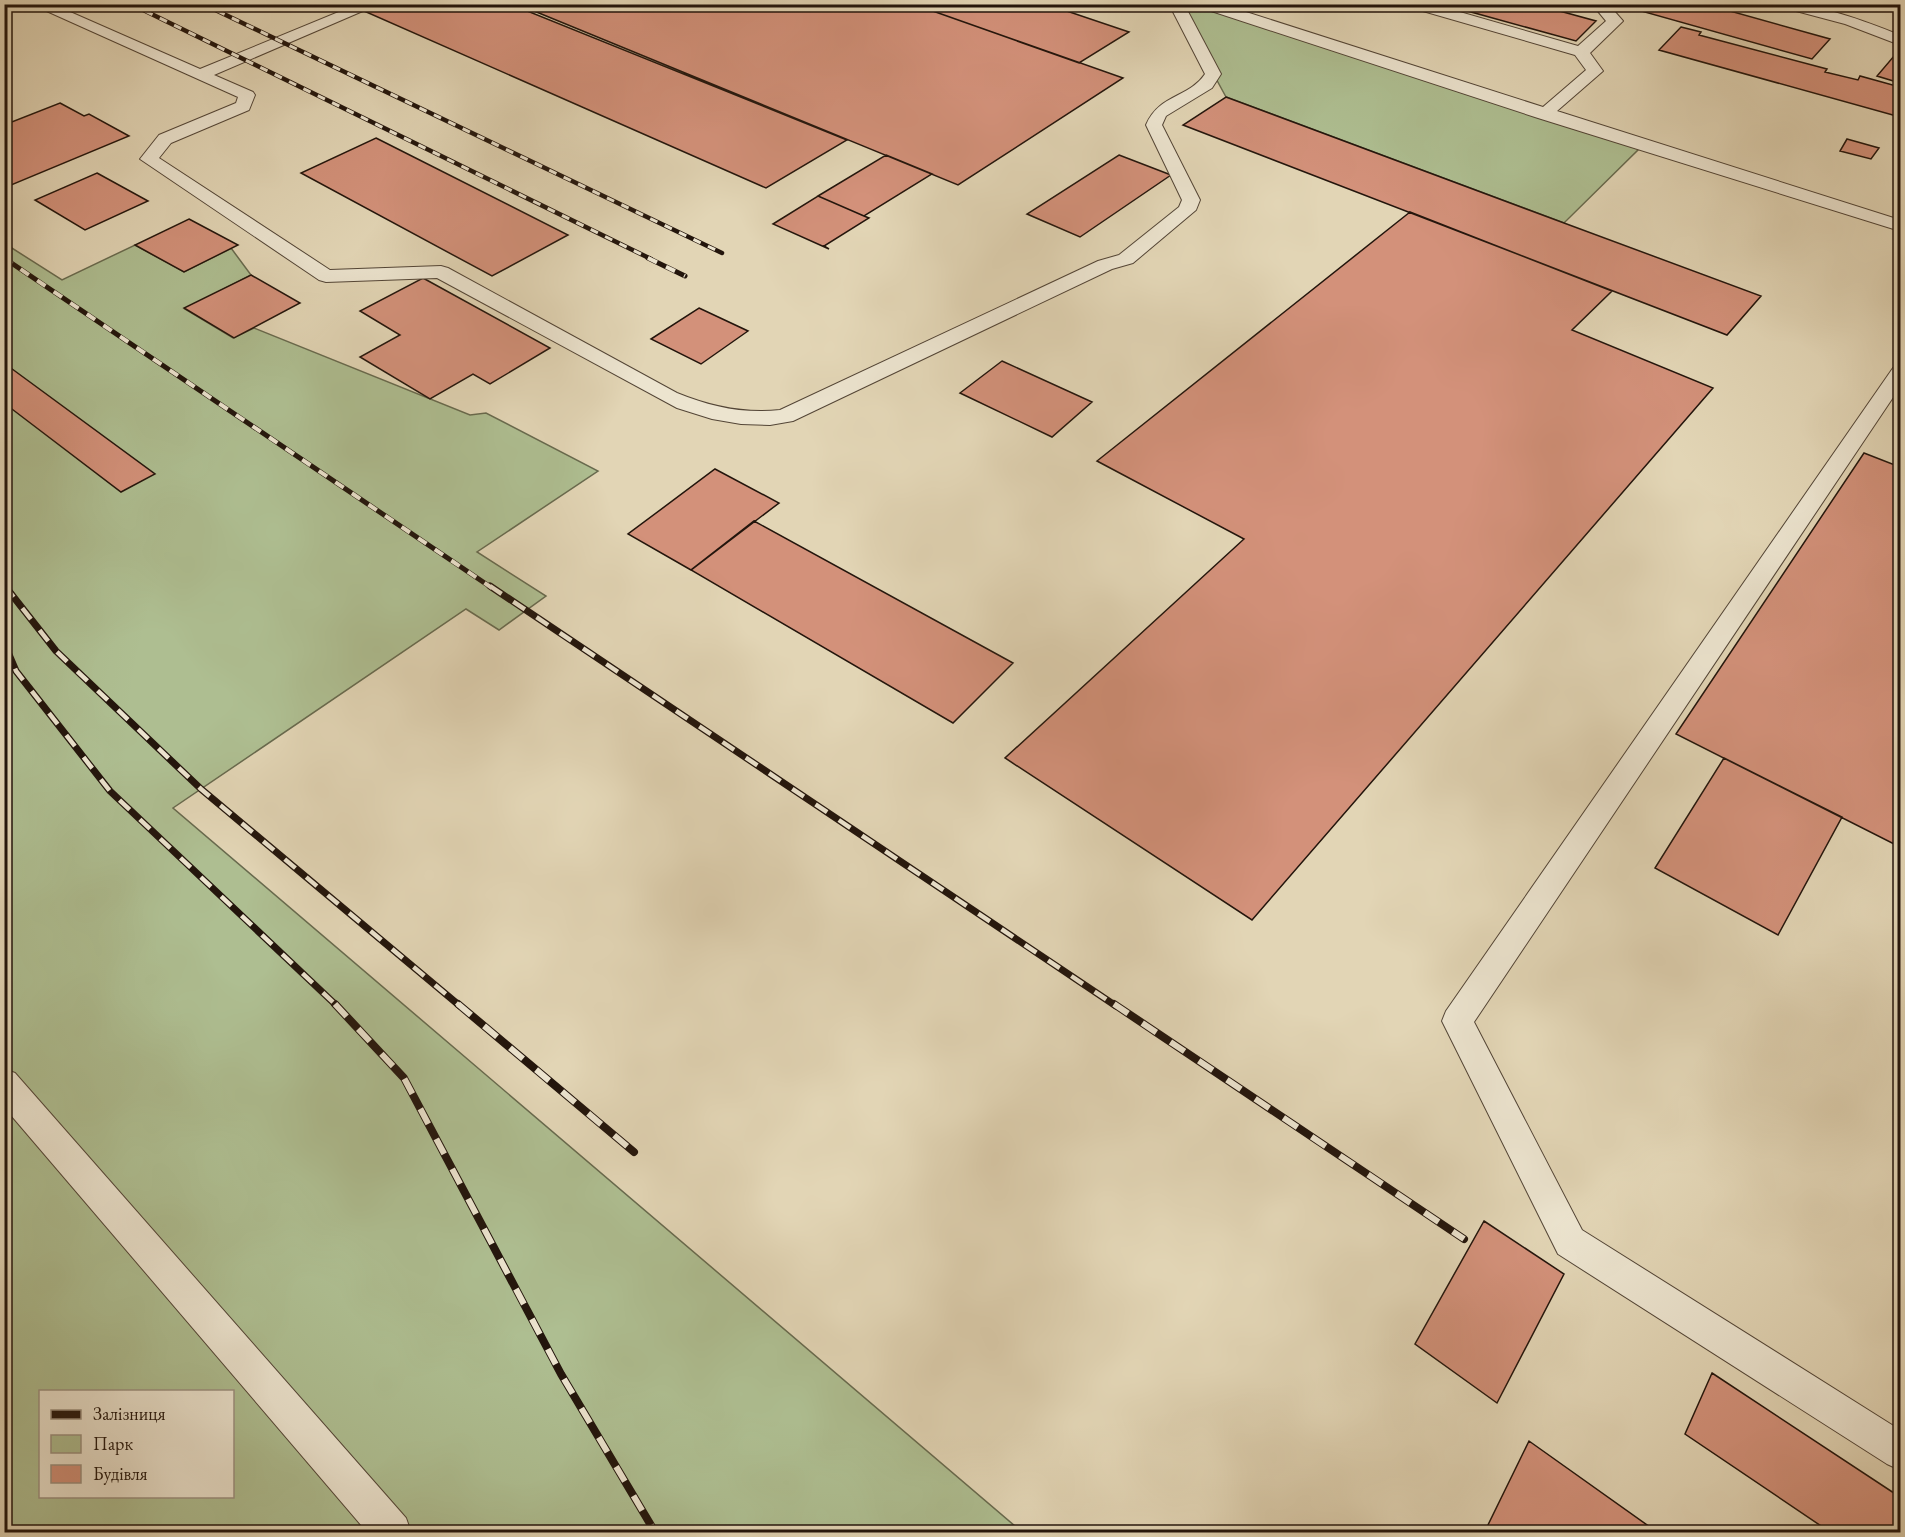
<svg xmlns="http://www.w3.org/2000/svg" width="1905" height="1537" viewBox="0 0 1905 1537" font-family="'EB Garamond',serif">
  <rect width="100%" height="100%" fill="#e2d5b5"/>
  <filter id="stains"><feTurbulence type="fractalNoise" baseFrequency=".00333" numOctaves="4"/><feColorMatrix values="0 0 0 0 .2 0 0 0 0 .09 0 0 0 0 .02 0 0 0 .5 -.17"/></filter>
  <radialGradient id="worn" r=".72"><stop offset=".6" stop-color="#630" stop-opacity="0"/><stop offset="1" stop-color="#630" stop-opacity=".3"/></radialGradient>
  <path fill="#aebe91" stroke="#686a4e" stroke-width="1.5" fill-rule="evenodd" d="M 1176,5 L 1204,5 L 1643,145 L 1564,223 L 1226,97 Z
    M 4,243 L 62,280 L 135,245 L 184,272 L 231,248 L 251,275 L 185,309 L 233,338 L 254,328 L 470,415 L 486,413 L 598,471 L 477,552 L 546,596 L 499,630 L 466,609 L 173,808 L 1022,1532 L 5,1532 ZM 40,1392 L 232,1392 L 232,1496 L 40,1496 Z"/>
  <path fill="#d3917a" stroke="#23150c" stroke-width="1.5" d="M 380,4 L 510,4 L 847,140 L 766,188 L 364,11 Z
    M 517,4 L 913,4 L 1123,78 L 958,185 Z
    M 913,4 L 1046,4 L 1129,32 L 1079,63 Z
    M 1466,4 L 1534,4 L 1596,21 L 1576,41 L 1464,10 L 1469,5 Z
    M 1640,4 L 1705,4 L 1830,39 L 1812,59 L 1634,9 Z
    M 1681,27 L 1701,32 L 1699,35 L 1827,69 L 1825,72 L 1858,80 L 1860,76 L 1900,87 L 1900,117 L 1659,50 Z
    M 1894,56 L 1900,58 L 1900,83 L 1877,76 Z
    M 1226,97 L 1564,223 L 1761,296 L 1727,335 L 1183,125 Z
    M 60,103 L 84,116 L 89,114 L 129,136 L 4,188 L 4,125 Z
    M 376,138 L 568,235 L 492,276 L 301,173 Z
    M 1847,139 L 1879,148 L 1871,159 L 1840,151 Z
    M 886,155 L 932,174 L 864,216 L 818,196 Z
    M 1119,155 L 1171,175 L 1080,237 L 1027,214 Z
    M 97,173 L 148,201 L 85,230 L 35,200 Z
    M 818,196 L 864,216 L 869,218 L 824,246 L 829,249 L 773,224 Z
    M 1410,212 L 1612,291 L 1572,330 L 1713,388 L 1252,920 L 1005,758 L 1244,539 L 1097,461 Z
    M 189,219 L 238,245 L 184,272 L 135,245 Z
    M 251,275 L 300,303 L 234,338 L 184,308 Z
    M 423,278 L 550,348 L 490,384 L 473,374 L 430,399 L 360,357 L 400,335 L 360,311 Z
    M 699,308 L 748,331 L 701,364 L 651,339 Z
    M 1002,361 L 1092,402 L 1052,437 L 960,393 Z
    M 4,363 L 155,474 L 121,492 L 4,403 Z
    M 1864,453 L 1900,467 L 1900,847 L 1676,734 Z
    M 715,469 L 779,503 L 691,570 L 628,534 Z
    M 754,521 L 1013,663 L 953,723 L 691,570 Z
    M 1724,758 L 1842,817 L 1778,935 L 1655,868 Z
    M 1484,1221 L 1564,1274 L 1497,1403 L 1415,1344 Z
    M 1712,1373 L 1900,1497 L 1900,1532 L 1830,1532 L 1685,1434 Z
    M 1529,1441 L 1657,1532 L 1487,1532 L 1485,1531 Z"/>
  <g fill="none" stroke-linecap="round" stroke-linejoin="round">
    <g stroke="#534536" stroke-width="2">
      <path id="lane" d="M 31,4 L 52,4 L 200,69 L 358,4 L 379,4 L 214,75 L 253,92 L 255,95 L 249,110 L 171,143 L 159,158 L 330,270 L 441,266 L 448,268 L 677,393 C 711,407 744,414 780,410 L 1098,261 L 1119,255 L 1179,207 L 1182,200 L 1146,125 C 1159,94 1189,98 1205,74 L 1169,4 L 1184,4 L 1221,74 L 1212,88 L 1166,116 L 1162,125 L 1200,200 L 1196,210 L 1133,263 L 1112,269 L 793,421 L 770,425 L 741,424 L 712,419 L 677,408 L 437,278 L 326,282 L 319,280 L 140,159 L 159,135 L 236,103 L 238,97 Z
        M 1197,4 L 1221,4 L 1543,107 L 1586,70 L 1575,55 L 1409,7 L 1407,4 L 1432,4 L 1578,46 L 1606,21 L 1592,4 L 1608,4 L 1623,21 L 1590,53 L 1603,71 L 1557,111 L 1900,220 L 1900,231 L 1538,118 L 1199,7 Z
        M 1779,4 C 1822,4 1861,20 1900,35 L 1900,45 L 1845,24 L 1781,7 Z
        M 1900,366 L 1900,387 L 1474,1022 L 1582,1230 L 1900,1430 L 1900,1470 L 1887,1464 L 1558,1254 L 1442,1021 L 1446,1011 L 1893,368 Z
        M 4,1069 L 15,1073 L 406,1518 L 411,1532 L 367,1532 L 4,1107 Z"/>
    </g>
    <use href="#lane" fill="#ece4cf" fill-rule="evenodd"/>
    <g stroke="#23150c" stroke-width="4.5">
      <path id="rail-far3" d="M 131,4 L 651,259
        M 203,4 L 722,253"/>
    </g>
    <g stroke="#23150c" stroke-width="5">
      <path id="rail-far2" d="M 4,258 L 492,588
        M 648,258 L 685,276
        M 4,585 L 6,588"/>
    </g>
    <g stroke="#23150c" stroke-width="7">
      <path id="rail-far1" d="M 5,586 L 56,651 L 201,789 L 460,1006
        M 490,586 L 1116,1006
        M 4,643 L 16,671 L 110,791 L 337,1006"/>
    </g>
    <g stroke="#23150c" stroke-width="8">
      <path id="rail" d="M 335,1004 L 404,1078 L 561,1374 L 655,1532
        M 458,1004 L 634,1152
        M 1114,1004 L 1464,1239"/>
    </g>
    <use href="#rail-far3" stroke="#ece4cf" stroke-width="3" stroke-dasharray="8" stroke-linecap="butt"/>
    <use href="#rail-far2" stroke="#ece4cf" stroke-width="4" stroke-dasharray="10" stroke-linecap="butt"/>
    <use href="#rail-far1" stroke="#ece4cf" stroke-width="4.5" stroke-dasharray="14" stroke-linecap="butt"/>
    <use href="#rail" stroke="#ece4cf" stroke-width="6" stroke-dasharray="17" stroke-linecap="butt"/>
  </g>
  <rect width="1905" height="1537" fill="none" stroke="#e2d5b5" stroke-width="24"/>
  <rect x="6" y="6" width="1893" height="1525" fill="none" stroke="#23150c" stroke-width="3"/>
  <rect x="12" y="12" width="1881" height="1513" fill="none" stroke="#23150c" stroke-width="1.5"/>
  <rect x="39" y="1390" width="195" height="108" fill="#ece4cf" stroke="#9c9181" stroke-width="1.5"/>
  <rect x="51" y="1410" width="30" height="9" fill="#23150c" stroke="#9c9181" stroke-width="1.5"/>
  <text x="93" y="1420" font-size="18" fill="#23150c">Залізниця</text>
  <rect x="51" y="1435" width="30" height="18" fill="#aebe91" stroke="#9c9181" stroke-width="1.5"/>
  <text x="93" y="1450" font-size="18" fill="#23150c">Парк</text>
  <rect x="51" y="1465" width="30" height="18" fill="#d3917a" stroke="#9c9181" stroke-width="1.5"/>
  <text x="93" y="1480" font-size="18" fill="#23150c">Будівля</text>
  <rect width="100%" height="100%" filter="url(#stains)"/>
  <rect width="100%" height="100%" fill="url(#worn)"/>
</svg>
